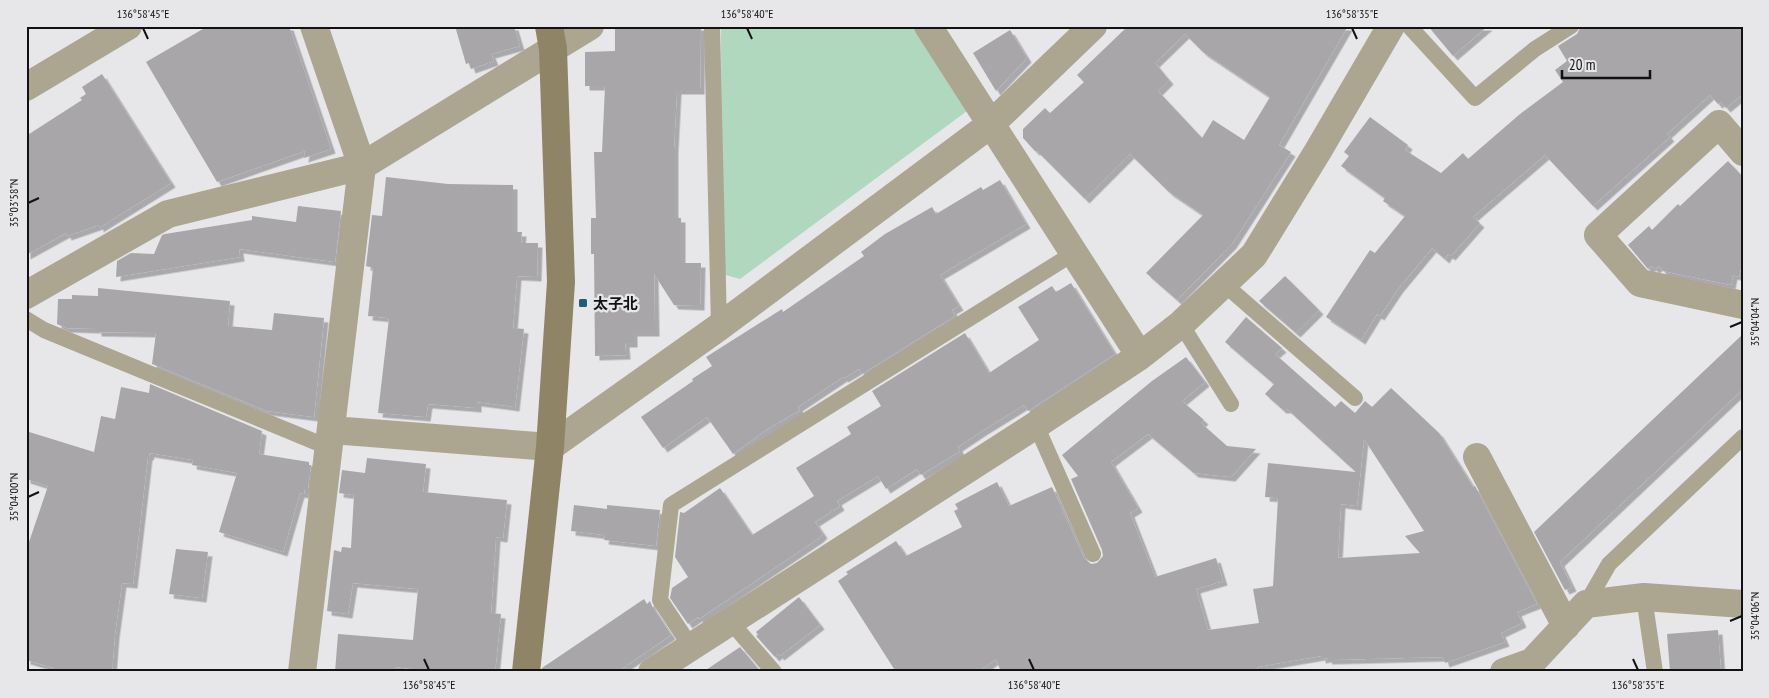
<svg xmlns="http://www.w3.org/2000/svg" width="1769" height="698" viewBox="0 0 1769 698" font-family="'PT Sans Narrow','Noto Sans JP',sans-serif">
  <defs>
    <filter id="shadow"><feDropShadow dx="4.5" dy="4.5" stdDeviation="0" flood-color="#0004"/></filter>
  </defs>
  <rect width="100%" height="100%" fill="#e7e7ea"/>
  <path fill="#afd8be" d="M 721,26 L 917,26 L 967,111 L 740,279 L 722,274 Z"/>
  <path fill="#a9a6a9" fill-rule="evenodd" filter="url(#shadow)" d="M 208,26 L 289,26 L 331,149 L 304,158 L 305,151 L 217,182 L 146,62 Z
    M 455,26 L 514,26 L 520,46 L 491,54 L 494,61 L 471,69 L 469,63 L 466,64 Z
    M 701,26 L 700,90 L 677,90 L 674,147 L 674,218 L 681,218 L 681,263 L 701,263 L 700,306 L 674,305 L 654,274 L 655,332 L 633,332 L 633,343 L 625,343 L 626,355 L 595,356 L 594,254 L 591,254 L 591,218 L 596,218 L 594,152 L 602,152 L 605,86 L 585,86 L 585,52 L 615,51 L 615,27 Z
    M 1128,26 L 1348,26 L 1279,145 L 1291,152 L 1232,244 L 1177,300 L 1146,273 L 1203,215 L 1169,192 L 1130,154 L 1085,199 L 1037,151 L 1035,151 L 1023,138 L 1023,129 L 1045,108 L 1050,113 L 1084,82 L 1077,75 ZM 1185,34 L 1203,52 L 1270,97 L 1244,140 L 1213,120 L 1202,138 L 1158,91 L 1169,80 L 1155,63 Z
    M 1428,26 L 1488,26 L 1453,56 Z
    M 1581,26 L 1743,26 L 1743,94 L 1726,108 L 1721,102 L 1718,104 L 1710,95 L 1667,134 L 1670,137 L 1593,206 L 1545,155 L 1473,217 L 1480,223 L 1451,256 L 1448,254 L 1445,259 L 1432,248 L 1398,289 L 1380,316 L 1377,314 L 1361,340 L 1326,317 L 1370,250 L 1375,253 L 1405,216 L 1383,201 L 1385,198 L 1341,166 L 1349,156 L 1344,152 L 1370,117 L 1408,145 L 1405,150 L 1441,173 L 1463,153 L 1468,159 L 1520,114 L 1563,82 L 1555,70 L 1567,61 L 1558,46 L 1577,34 Z
    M 1010,30 L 1027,58 L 996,91 L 973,53 Z
    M 102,74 L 171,183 L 99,228 L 99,225 L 67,236 L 66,233 L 26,255 L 26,136 L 82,100 L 80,98 L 86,94 L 82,87 Z
    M 1728,161 L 1743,177 L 1743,259 L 1739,277 L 1733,275 L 1731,285 L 1663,271 L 1659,266 L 1655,269 L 1652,266 L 1648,269 L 1628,245 L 1649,226 L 1652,230 L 1678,204 L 1680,206 Z
    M 386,177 L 448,184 L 513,185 L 513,232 L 522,232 L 521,243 L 538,243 L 537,277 L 517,276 L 513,328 L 524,329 L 515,407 L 477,402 L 477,408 L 428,404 L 426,417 L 378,413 L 389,318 L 368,316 L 373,268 L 366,266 L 372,215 L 382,216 Z
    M 1000,180 L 1026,224 L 940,275 L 959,306 L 952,310 L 955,316 L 862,374 L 859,369 L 844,378 L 843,377 L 798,407 L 800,410 L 766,430 L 733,454 L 707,417 L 663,448 L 641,417 L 693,381 L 692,379 L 712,366 L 706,357 L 782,309 L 783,312 L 864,256 L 861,252 L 885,234 L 932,207 L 936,214 L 981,187 L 983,190 Z
    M 298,206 L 341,211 L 335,262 L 239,249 L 240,257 L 116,277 L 117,261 L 131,253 L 154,254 L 162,235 L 165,234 L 252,220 L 252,216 L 296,222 Z
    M 1285,276 L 1319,310 L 1296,333 L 1259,301 Z
    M 1071,283 L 1115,354 L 1028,411 L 1024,405 L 982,431 L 958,447 L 960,451 L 921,475 L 917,469 L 886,489 L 878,476 L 837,501 L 840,506 L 815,522 L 823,534 L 819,538 L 699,619 L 698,617 L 688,624 L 670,598 L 672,588 L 688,577 L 675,557 L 680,512 L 684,513 L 720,488 L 752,535 L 814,496 L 796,468 L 851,434 L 847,427 L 881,406 L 872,391 L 965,333 L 989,373 L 1039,340 L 1018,307 L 1052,286 L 1056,292 Z
    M 98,288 L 230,301 L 228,326 L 272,330 L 274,313 L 324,318 L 314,417 L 267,411 L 152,364 L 156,333 L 97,332 L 97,329 L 66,328 L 57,324 L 58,299 L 72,299 L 72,295 L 98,296 Z
    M 1246,317 L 1282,348 L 1275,354 L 1335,407 L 1341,401 L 1355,413 L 1365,401 L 1372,407 L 1391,388 L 1439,433 L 1473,487 L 1475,486 L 1537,604 L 1517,612 L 1522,623 L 1501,633 L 1505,642 L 1445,663 L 1443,657 L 1328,660 L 1327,658 L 1321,659 L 1321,656 L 1257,667 L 1258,672 L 1001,672 L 996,659 L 978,672 L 896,672 L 838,581 L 848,574 L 846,572 L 896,541 L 906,556 L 962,527 L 954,511 L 958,509 L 955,504 L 997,482 L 1009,506 L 1052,487 L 1084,558 L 1091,564 L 1097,563 L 1103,556 L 1102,550 L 1071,479 L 1078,476 L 1062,455 L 1152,381 L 1186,357 L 1205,382 L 1182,401 L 1204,420 L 1201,423 L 1227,446 L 1256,449 L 1231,477 L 1194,473 L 1148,434 L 1111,462 L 1138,508 L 1130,513 L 1155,577 L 1216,558 L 1223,581 L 1196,589 L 1208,630 L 1259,623 L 1253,589 L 1273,586 L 1278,498 L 1265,497 L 1268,463 L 1356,472 L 1287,409 L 1282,409 L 1265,394 L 1274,384 L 1225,342 ZM 1364,439 L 1424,531 L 1405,536 L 1420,553 L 1338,558 L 1341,504 L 1357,506 Z
    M 1743,334 L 1743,389 L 1560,562 L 1572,587 L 1565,590 L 1534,532 Z
    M 150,384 L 262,431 L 259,454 L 309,462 L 309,465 L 311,465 L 308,488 L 305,488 L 304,494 L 300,493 L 283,552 L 219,532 L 237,473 L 192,465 L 193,460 L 150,453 L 149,456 L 148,456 L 133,584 L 122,583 L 115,634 L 112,672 L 54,672 L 54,668 L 26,660 L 26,551 L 48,486 L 26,479 L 26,431 L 94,452 L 101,416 L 115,419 L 121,387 L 149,393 Z
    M 367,458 L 426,464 L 423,492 L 507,500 L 503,538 L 496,537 L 491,613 L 501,614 L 495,672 L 435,672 L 396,667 L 395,672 L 335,672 L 338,634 L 413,640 L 418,589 L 353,583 L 348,614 L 327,611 L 334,550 L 341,552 L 342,547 L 351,548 L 354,495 L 339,493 L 342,470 L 365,473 Z
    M 574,505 L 607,509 L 607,505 L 660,510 L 656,546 L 604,540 L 605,535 L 571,531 Z
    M 176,549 L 208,552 L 202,598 L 169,594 Z
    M 799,597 L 820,625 L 780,656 L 778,654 L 775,657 L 756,636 L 758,635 L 756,632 Z
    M 644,599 L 647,604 L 650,601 L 652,606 L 671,635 L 617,672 L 542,672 L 542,668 Z
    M 1718,630 L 1721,672 L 1670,672 L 1667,634 Z
    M 740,647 L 759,670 L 757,672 L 703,672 Z"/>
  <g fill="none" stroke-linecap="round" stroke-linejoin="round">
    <path stroke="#aca590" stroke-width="16" d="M 712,26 L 719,327
      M 1409,26 L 1475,98 L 1535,49 L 1571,26
      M 1224,284 L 1355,398
      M 26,319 L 44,330 L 330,448
      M 1181,324 L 1231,404
      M 1036,425 L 1093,554
      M 1644,597 L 1655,672
      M 1586,604 L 1609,564 L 1743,437
      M 730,621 L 774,672
      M 691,647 L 660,600 L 671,505 L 1074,253"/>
    <path stroke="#aca590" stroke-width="28" d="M 928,26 L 1140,356
      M 26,87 L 128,26
      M 1743,152 L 1719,124 L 1598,235 L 1640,283 L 1743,305
      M 26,295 L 168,214 L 362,166 L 590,26
      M 332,430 L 550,447 L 719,327 L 991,124 L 1093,26
      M 1477,457 L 1566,626
      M 302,672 L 362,166 L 314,26
      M 652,672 L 1036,425 L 1140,356 L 1181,324 L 1254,255 L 1318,151 L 1391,26
      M 1504,672 L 1532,662 L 1586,604 L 1644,597 L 1743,604"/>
    <path stroke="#8f8566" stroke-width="28" d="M 526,672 L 550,447 L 561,282 L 553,49 L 549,26"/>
  </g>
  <path fill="none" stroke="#111213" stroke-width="2" d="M 143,28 L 148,39M 747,28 L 752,39M 1352,28 L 1357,39M 28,203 L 39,198M 1730,327 L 1742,322M 28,497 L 39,492M 1730,621 L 1742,616M 424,659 L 429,670M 1029,659 L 1034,670M 1633,659 L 1638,670"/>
  <rect fill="#1e5f74" stroke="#e7e7ea" stroke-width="2" x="578" y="298" width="10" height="10" rx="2.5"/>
  <g text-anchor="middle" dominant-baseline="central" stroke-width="4.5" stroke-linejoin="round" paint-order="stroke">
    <g font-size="15" font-weight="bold" fill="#111213" stroke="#e7e7ea" text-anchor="start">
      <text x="593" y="303">太子北</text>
    </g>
  </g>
  <rect width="1769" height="698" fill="none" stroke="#e7e7ea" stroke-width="55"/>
  <path d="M1562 70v8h88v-8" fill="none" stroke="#111213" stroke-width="2.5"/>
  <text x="1569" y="70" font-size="15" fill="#111213" stroke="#e7e7ea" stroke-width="4" paint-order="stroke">20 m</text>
  <rect x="28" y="28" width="1714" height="642" fill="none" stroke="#111213" stroke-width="2"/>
  <g font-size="12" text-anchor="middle" fill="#111213">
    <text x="143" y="18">136°58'45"E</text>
    <text x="747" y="18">136°58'40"E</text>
    <text x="1352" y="18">136°58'35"E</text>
    <text transform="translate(14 203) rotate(-90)" y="4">35°03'58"N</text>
    <text transform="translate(1755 322) rotate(-90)" y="4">35°04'04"N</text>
    <text transform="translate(14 497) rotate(-90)" y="4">35°04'00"N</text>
    <text transform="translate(1755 616) rotate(-90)" y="4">35°04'06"N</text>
    <text x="429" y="689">136°58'45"E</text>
    <text x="1034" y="689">136°58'40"E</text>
    <text x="1638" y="689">136°58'35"E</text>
  </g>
</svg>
